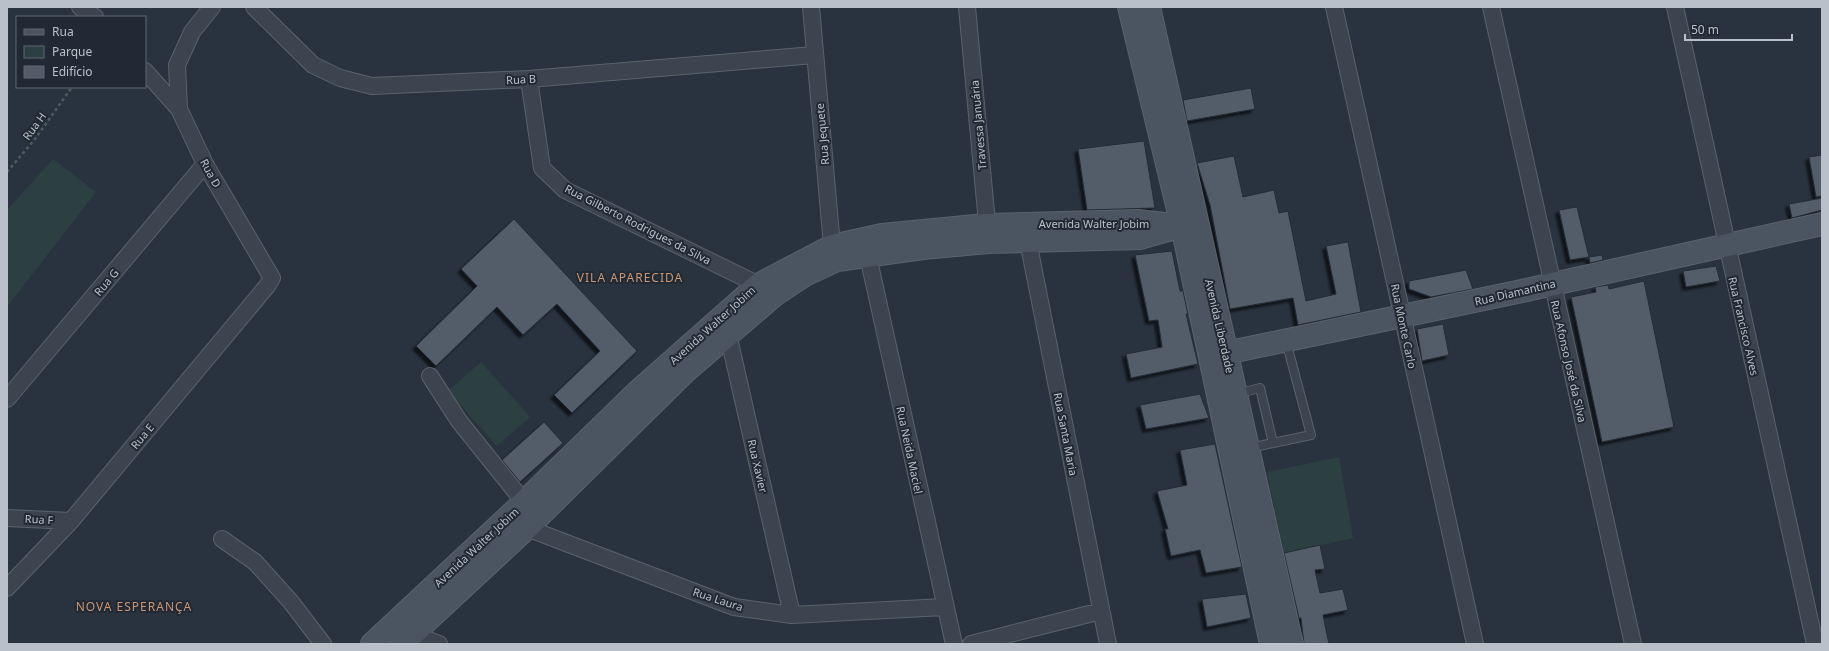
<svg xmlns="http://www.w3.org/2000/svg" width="1829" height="651" viewBox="0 0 1829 651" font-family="'Noto Sans',sans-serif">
  <defs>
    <filter id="shadow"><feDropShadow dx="-3.5" dy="3.5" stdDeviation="1" flood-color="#0009"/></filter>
  </defs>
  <rect width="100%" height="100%" fill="#29333f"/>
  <path fill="#2c4041" d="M 53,159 L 96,192 L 7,307 L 7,210 Z
    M 481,362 L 530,417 L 497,446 L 448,391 Z
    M 1339,457 L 1353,538 L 1284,553 L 1267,472 Z"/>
  <path fill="#525c69" stroke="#232c36" filter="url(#shadow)" d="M 1251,88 L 1255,109 L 1187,121 L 1183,100 Z
    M 1144,141 L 1155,208 L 1087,210 L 1078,149 Z
    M 1822,155 L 1822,196 L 1816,197 L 1809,157 Z
    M 1234,156 L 1243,197 L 1274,190 L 1279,213 L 1288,211 L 1306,301 L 1336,294 L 1326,246 L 1348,242 L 1361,312 L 1298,325 L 1293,298 L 1230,309 L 1210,205 L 1197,163 Z
    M 1822,198 L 1822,210 L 1792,218 L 1789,204 Z
    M 1577,207 L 1589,257 L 1570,260 L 1559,210 Z
    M 514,219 L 637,351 L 572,413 L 554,395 L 600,351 L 557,304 L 523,335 L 497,307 L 436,366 L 416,346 L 477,286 L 461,269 Z
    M 1172,251 L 1180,291 L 1183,291 L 1184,296 L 1188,314 L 1186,314 L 1198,364 L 1131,378 L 1126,354 L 1162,347 L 1158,320 L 1149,321 L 1135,255 Z
    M 1602,255 L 1603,260 L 1590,263 L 1589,257 Z
    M 1716,266 L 1720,281 L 1686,287 L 1683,271 Z
    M 1466,270 L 1473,289 L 1431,297 L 1409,289 L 1409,281 Z
    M 1644,281 L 1674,427 L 1602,442 L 1571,297 L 1596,292 L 1595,287 L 1608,285 L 1609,289 Z
    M 1443,324 L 1449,355 L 1422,361 L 1417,329 Z
    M 1200,394 L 1209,418 L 1146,429 L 1140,405 Z
    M 544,422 L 563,443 L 520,482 L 502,460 Z
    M 1215,444 L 1242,567 L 1206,573 L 1200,550 L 1171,556 L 1165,529 L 1168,529 L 1157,491 L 1187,485 L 1180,450 Z
    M 1320,545 L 1325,569 L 1315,570 L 1320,593 L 1343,589 L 1348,610 L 1323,615 L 1329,644 L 1304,644 L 1301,618 L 1299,618 L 1284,553 Z
    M 1246,594 L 1251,618 L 1207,627 L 1202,599 Z"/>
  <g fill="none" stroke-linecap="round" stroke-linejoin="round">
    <g stroke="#5a636c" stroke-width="10">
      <path id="lane" d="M 1236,394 L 1260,388 L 1273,443 L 1250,448
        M 1273,443 L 1311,435 L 1286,341"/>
    </g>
    <g stroke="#5a636c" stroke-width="18">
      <path id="street" d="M 80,7 L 95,17
        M 254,7 L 313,65 L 340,78 L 372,86 L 529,79 L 814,55
        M 811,7 L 832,246 L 835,255
        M 967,7 L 988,234
        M 1334,7 L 1475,644
        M 1491,7 L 1633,644
        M 1675,7 L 1815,644
        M 529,79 L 542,168 L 565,190 L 767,289
        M 179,109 L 177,65 L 192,32 L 212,7
        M 1026,231 L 1108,644
        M 868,256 L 954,644
        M 722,329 L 728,334 L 792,615
        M 430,376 L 459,421 L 524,502
        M 7,399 L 205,164
        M 7,518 L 71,521
        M 527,528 L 734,607 L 792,615 L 944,607
        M 222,539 L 255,562 L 291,602 L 323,644
        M 7,588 L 71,521 L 267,286 L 272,278 L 205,164 L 179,109 L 145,71
        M 405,630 L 412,634 L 439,644
        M 971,644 L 1101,611"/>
    </g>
    <g stroke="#5a636c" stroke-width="24">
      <path id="secondary" d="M 1129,7 L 1182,226 L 1271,644
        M 1149,7 L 1292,644
        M 1211,356 L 1522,291 L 1822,224
        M 372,644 L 524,502 L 636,393 L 758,285 L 832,246 L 882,235 L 986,225 L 1138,221 L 1182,226
        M 402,644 L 527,528 L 685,372 L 776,294 L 805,275 L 837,260 L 923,248 L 988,242 L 1140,238 L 1182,226 L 1197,224"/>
    </g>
    <path stroke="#4b5d5f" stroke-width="2.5" stroke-dasharray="3 3" stroke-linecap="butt" d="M 7,172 L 35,139 L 72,87"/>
    <use href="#lane" stroke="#3c454f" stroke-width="8"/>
    <use href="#street" stroke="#3c454f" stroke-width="16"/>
    <use href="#secondary" stroke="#4b5461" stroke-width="22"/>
  </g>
  <g text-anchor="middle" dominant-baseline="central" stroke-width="4" stroke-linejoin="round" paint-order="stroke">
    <g font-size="11" fill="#b9c0c9" stroke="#212a34">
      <text transform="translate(521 79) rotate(-3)">Rua B</text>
      <text transform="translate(978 125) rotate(-95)">Travessa Januária</text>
      <text transform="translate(34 126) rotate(-54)">Rua H</text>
      <text transform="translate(822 134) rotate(-95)">Rua Jequete</text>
      <text transform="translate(211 173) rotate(61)">Rua D</text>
      <text x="1094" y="223">Avenida Walter Jobim</text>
      <text transform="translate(638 224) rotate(27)">Rua Gilberto Rodrigues da Silva</text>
      <text transform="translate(106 282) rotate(-50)">Rua G</text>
      <text transform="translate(1515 292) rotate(-13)">Rua Diamantina</text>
      <text transform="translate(712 325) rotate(-42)">Avenida Walter Jobim</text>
      <text transform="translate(1220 326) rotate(77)">Avenida Liberdade</text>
      <text transform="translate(1404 326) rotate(78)">Rua Monte Carlo</text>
      <text transform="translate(1744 326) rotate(77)">Rua Francisco Alves</text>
      <text transform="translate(1569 361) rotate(77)">Rua Afonso José da Silva</text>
      <text transform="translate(1066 434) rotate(79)">Rua Santa Maria</text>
      <text transform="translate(142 436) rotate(-50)">Rua E</text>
      <text transform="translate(910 450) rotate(78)">Rua Neida Maciel</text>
      <text transform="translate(758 466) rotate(77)">Rua Xavier</text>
      <text transform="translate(39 519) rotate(3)">Rua F</text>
      <text transform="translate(476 547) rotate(-43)">Avenida Walter Jobim</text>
      <text transform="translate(718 599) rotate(18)">Rua Laura</text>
    </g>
    <g font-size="12" letter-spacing="1" fill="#cb9672" stroke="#212a34">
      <text x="630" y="277">VILA APARECIDA</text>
      <text x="134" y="606">NOVA ESPERANÇA</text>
    </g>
  </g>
  <rect width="1829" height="651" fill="none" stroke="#b9c0c9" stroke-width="16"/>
  <rect x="16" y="16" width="130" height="72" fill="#212a34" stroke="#5e6670"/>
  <rect x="24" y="29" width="20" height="6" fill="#4b5461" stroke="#5e6670"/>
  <text x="52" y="36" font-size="12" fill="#b9c0c9">Rua</text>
  <rect x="24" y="46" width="20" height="12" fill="#2c4041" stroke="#5e6670"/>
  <text x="52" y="56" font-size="12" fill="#b9c0c9">Parque</text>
  <rect x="24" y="66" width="20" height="12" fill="#525c69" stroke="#5e6670"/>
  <text x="52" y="76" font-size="12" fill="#b9c0c9">Edifício</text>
  <path d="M1685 34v6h107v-6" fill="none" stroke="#b9c0c9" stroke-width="2"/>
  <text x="1691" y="34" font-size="12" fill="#b9c0c9" stroke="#212a34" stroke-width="3" paint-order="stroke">50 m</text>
</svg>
